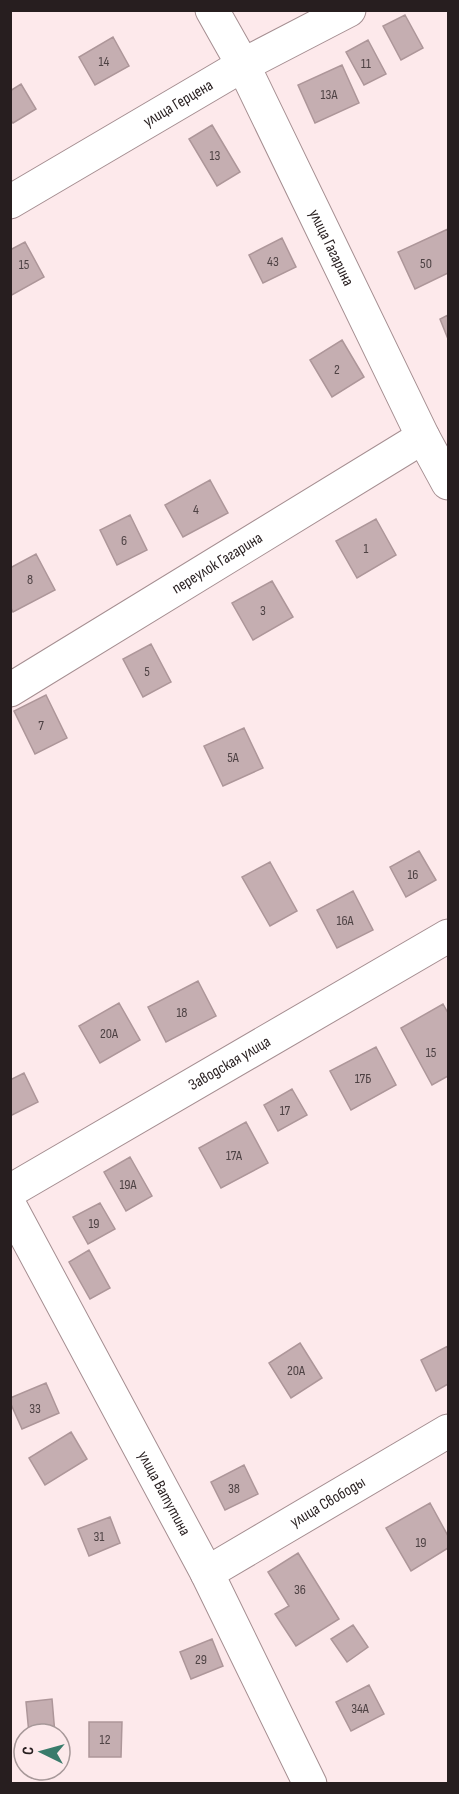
<svg xmlns="http://www.w3.org/2000/svg" width="459" height="1794" viewBox="0 0 459 1794" font-family="'Sofia Sans Condensed',sans-serif">
  <rect width="100%" height="100%" fill="#fde9eb"/>
  <path fill="#c5aeb1" stroke="#ad9699" stroke-width="1.5" d="M 405,15 L 423,48 L 401,60 L 383,26 Z
    M 113,37 L 129,66 L 95,85 L 79,57 Z
    M 368,40 L 386,74 L 364,85 L 346,52 Z
    M 342,65 L 359,103 L 315,123 L 298,85 Z
    M 21,84 L 36,109 L 13,123 L 10,120 L 10,91 Z
    M 212,125 L 240,172 L 217,186 L 189,139 Z
    M 448,229 L 448,273 L 415,289 L 398,252 Z
    M 282,238 L 296,267 L 263,283 L 249,255 Z
    M 25,242 L 44,277 L 10,296 L 10,250 Z
    M 448,315 L 448,339 L 440,319 Z
    M 342,340 L 364,377 L 332,397 L 310,360 Z
    M 210,480 L 228,513 L 183,537 L 165,505 Z
    M 130,515 L 147,550 L 117,565 L 100,530 Z
    M 376,519 L 396,555 L 357,578 L 336,541 Z
    M 36,554 L 55,590 L 13,612 L 10,606 L 10,568 Z
    M 272,581 L 293,617 L 253,640 L 232,603 Z
    M 151,644 L 171,682 L 143,697 L 123,659 Z
    M 46,695 L 67,738 L 35,754 L 14,711 Z
    M 244,728 L 263,768 L 223,786 L 204,746 Z
    M 419,851 L 436,880 L 406,897 L 390,867 Z
    M 270,862 L 297,911 L 270,926 L 242,877 Z
    M 353,891 L 373,930 L 337,948 L 317,910 Z
    M 198,981 L 216,1016 L 166,1042 L 148,1007 Z
    M 119,1003 L 140,1040 L 100,1063 L 79,1026 Z
    M 443,1004 L 448,1013 L 448,1076 L 432,1085 L 401,1028 Z
    M 376,1047 L 396,1085 L 351,1110 L 330,1071 Z
    M 24,1073 L 38,1102 L 10,1116 L 10,1080 Z
    M 292,1089 L 307,1115 L 278,1131 L 264,1105 Z
    M 246,1122 L 268,1163 L 221,1188 L 199,1148 Z
    M 130,1157 L 152,1196 L 126,1211 L 104,1172 Z
    M 100,1203 L 115,1229 L 88,1244 L 73,1217 Z
    M 89,1250 L 110,1288 L 90,1299 L 69,1262 Z
    M 300,1343 L 322,1378 L 291,1398 L 269,1363 Z
    M 448,1346 L 448,1384 L 436,1391 L 421,1360 Z
    M 46,1383 L 59,1413 L 22,1429 L 10,1402 L 10,1398 Z
    M 71,1432 L 87,1459 L 45,1485 L 29,1458 Z
    M 244,1465 L 258,1494 L 225,1510 L 211,1482 Z
    M 430,1503 L 448,1536 L 448,1548 L 411,1571 L 386,1528 Z
    M 110,1517 L 120,1543 L 89,1556 L 78,1529 Z
    M 298,1553 L 339,1619 L 296,1646 L 275,1614 L 289,1606 L 268,1572 Z
    M 353,1625 L 368,1647 L 347,1662 L 331,1639 Z
    M 212,1639 L 223,1666 L 191,1679 L 180,1652 Z
    M 369,1685 L 384,1714 L 351,1731 L 336,1702 Z
    M 52,1699 L 55,1734 L 29,1734 L 26,1702 Z
    M 89,1722 L 122,1722 L 121,1757 L 89,1757 Z"/>
  <g fill="none" stroke-linecap="round" stroke-linejoin="round">
    <g stroke="#a58e91" stroke-width="35">
      <g id="minor">
        <path id="s1" d="M 212,10 L 243,65 L 423,437 L 448,483"/>
        <path id="s2" d="M 10,202 L 243,65 L 349,10"/>
        <path id="s3" d="M 10,690 L 423,437"/>
        <path id="s4" d="M 10,1191 L 448,936"/>
        <path id="s5" d="M 10,1206 L 207,1573 L 310,1784"/>
        <path id="s6" d="M 207,1573 L 448,1431"/>
      </g>
    </g>
    <use href="#minor" stroke="#fff" stroke-width="33"/>
  </g>
  <g text-anchor="middle" dominant-baseline="central" stroke-width="6" stroke-linejoin="round" paint-order="stroke">
    <g font-size="14" fill="#4e4244">
      <text x="104" y="61">14</text>
      <text x="366" y="63">11</text>
      <text x="329" y="94">13А</text>
      <text x="215" y="155">13</text>
      <text x="273" y="261">43</text>
      <text x="426" y="263">50</text>
      <text x="24" y="264">15</text>
      <text x="337" y="369">2</text>
      <text x="196" y="509">4</text>
      <text x="124" y="540">6</text>
      <text x="366" y="548">1</text>
      <text x="30" y="579">8</text>
      <text x="263" y="610">3</text>
      <text x="147" y="671">5</text>
      <text x="41" y="725">7</text>
      <text x="233" y="757">5А</text>
      <text x="413" y="874">16</text>
      <text x="345" y="920">16А</text>
      <text x="182" y="1012">18</text>
      <text x="109" y="1033">20А</text>
      <text x="431" y="1052">15</text>
      <text x="363" y="1078">17Б</text>
      <text x="285" y="1110">17</text>
      <text x="234" y="1155">17А</text>
      <text x="128" y="1184">19А</text>
      <text x="94" y="1223">19</text>
      <text x="296" y="1370">20А</text>
      <text x="35" y="1408">33</text>
      <text x="234" y="1488">38</text>
      <text x="99" y="1536">31</text>
      <text x="421" y="1542">19</text>
      <text x="300" y="1589">36</text>
      <text x="201" y="1659">29</text>
      <text x="360" y="1708">34A</text>
      <text x="105" y="1739">12</text>
    </g>
    <g font-size="16" fill="#271e1f" stroke="#fde9eb">
      <text stroke="none"><textPath href="#s2" startOffset="195">улица Герцена</textPath></text>
      <text stroke="none"><textPath href="#s1" startOffset="266">улица Гагарина</textPath></text>
      <text stroke="none"><textPath href="#s3" startOffset="243">переулок Гагарина</textPath></text>
      <text stroke="none"><textPath href="#s4" startOffset="254">Заводская улица</textPath></text>
      <text stroke="none"><textPath href="#s5" startOffset="326">улица Ватутина</textPath></text>
      <text stroke="none"><textPath href="#s6" startOffset="140">улица Свободы</textPath></text>
    </g>
  </g>
  <rect width="459" height="1794" fill="none" stroke="#271e1f" stroke-width="24"/>
  <g transform="translate(42 1752) rotate(275)"><circle r="28" fill="#fde9eb" stroke="#a79899" stroke-width="1.5"/>
  <path d="M0-4.5L10 22L0 15L-10 22Z" fill="#397b6b"/>
  <text y="-9" font-size="16" font-weight="bold" text-anchor="middle" fill="#271e1f">С</text>
  </g>
</svg>
